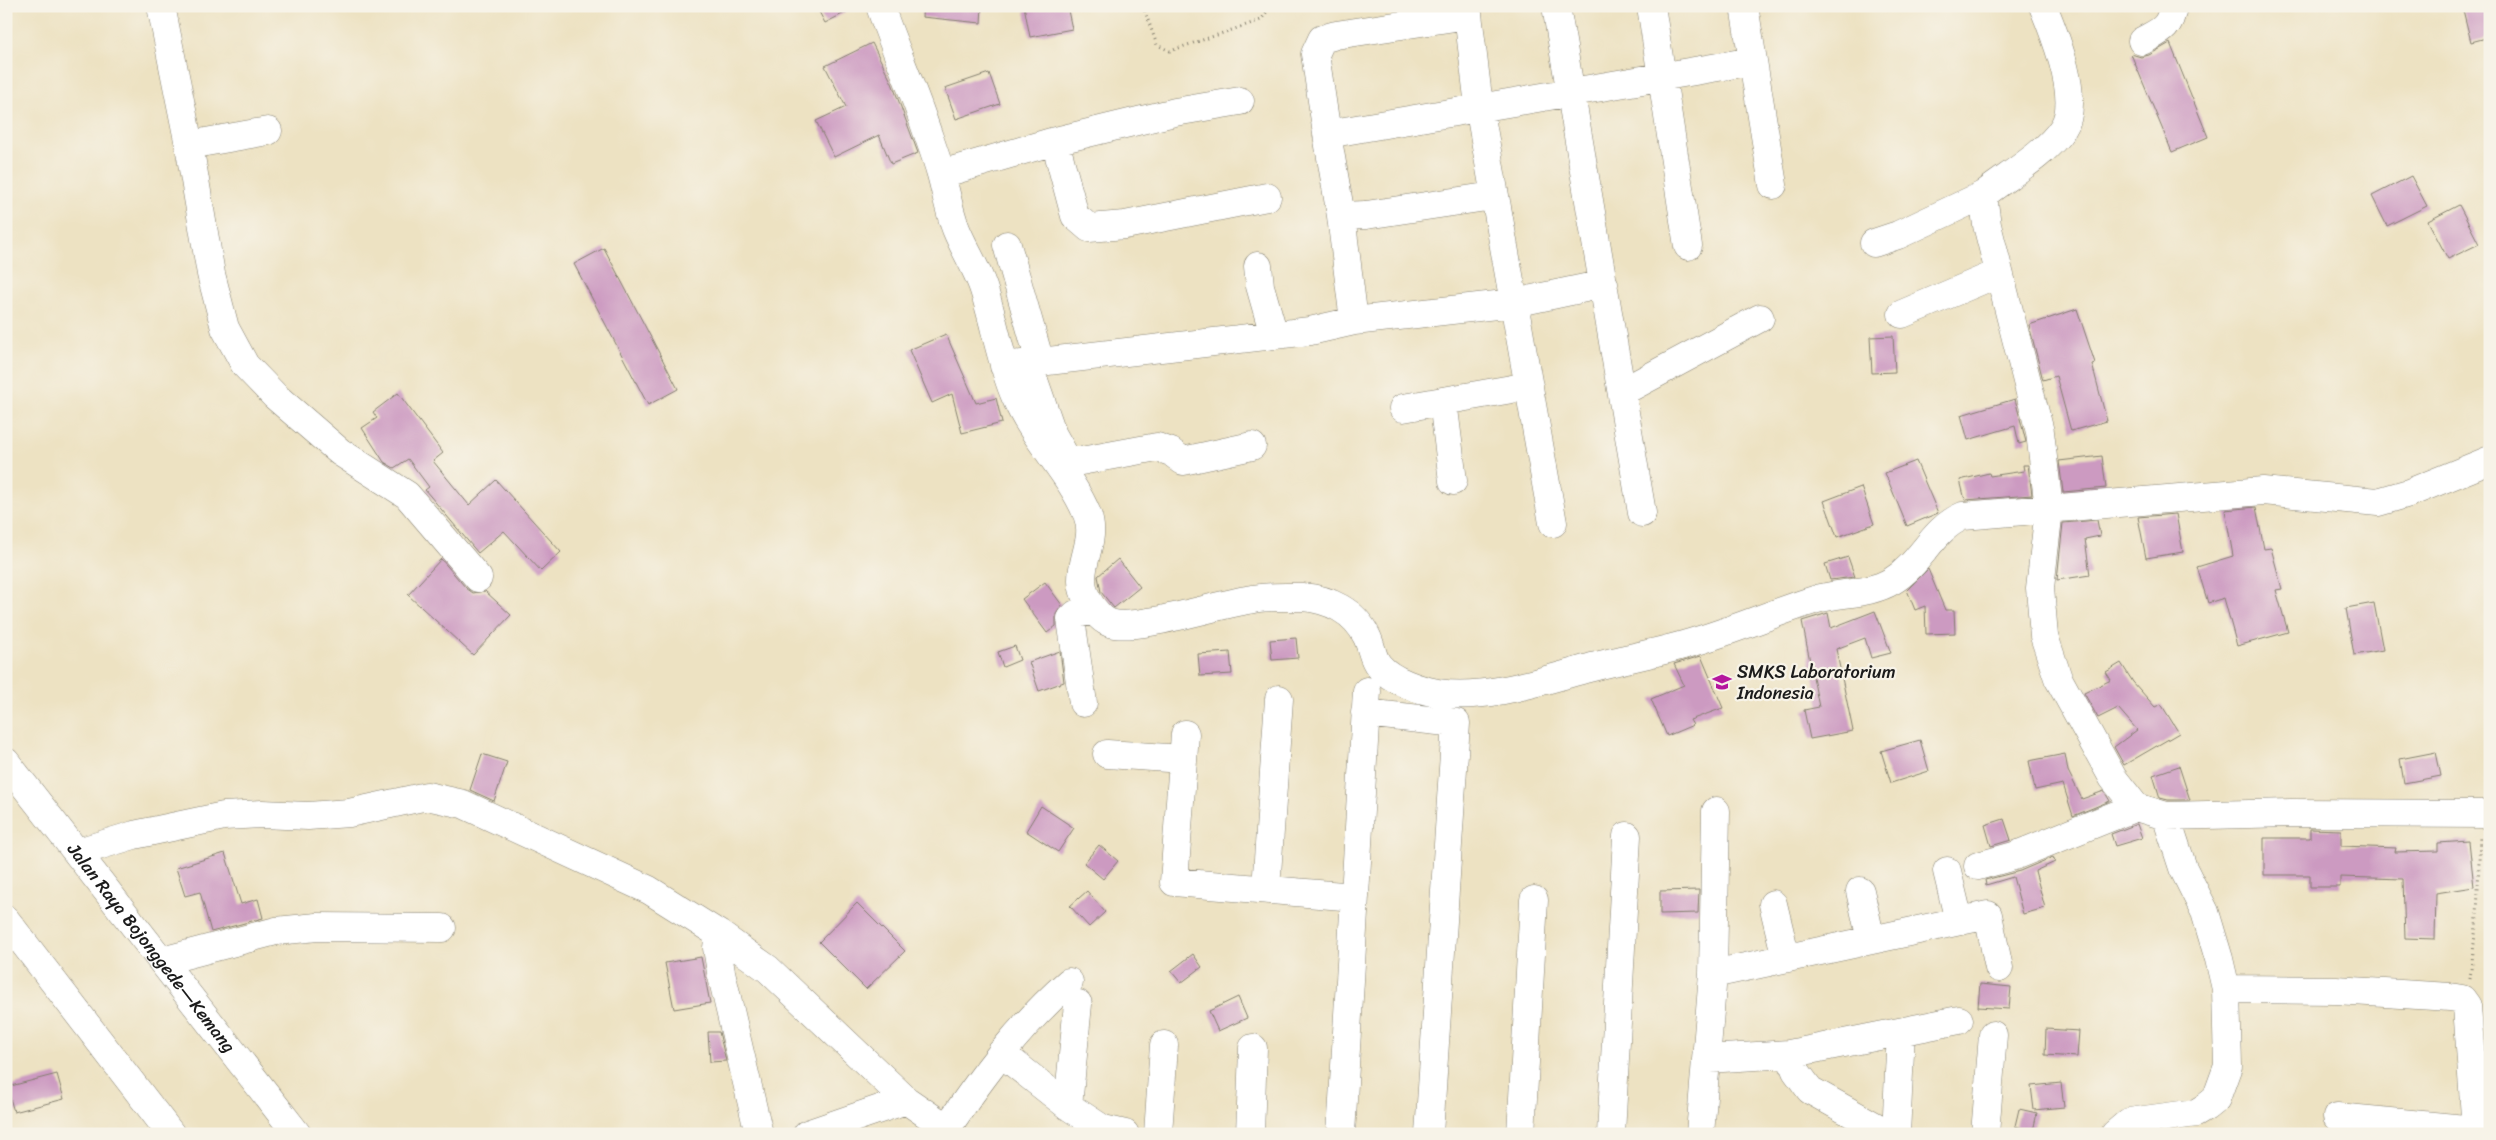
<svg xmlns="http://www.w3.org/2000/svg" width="2496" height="1140" viewBox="0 0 2496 1140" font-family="Sriracha,sans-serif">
  <rect width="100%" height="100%" fill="#f7f3e8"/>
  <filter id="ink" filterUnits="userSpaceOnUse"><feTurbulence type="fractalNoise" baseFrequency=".02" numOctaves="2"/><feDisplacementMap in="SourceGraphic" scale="10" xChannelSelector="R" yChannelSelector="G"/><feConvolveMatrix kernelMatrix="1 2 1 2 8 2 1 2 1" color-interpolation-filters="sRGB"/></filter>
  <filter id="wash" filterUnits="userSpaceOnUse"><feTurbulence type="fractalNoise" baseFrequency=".0096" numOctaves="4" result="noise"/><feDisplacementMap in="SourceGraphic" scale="20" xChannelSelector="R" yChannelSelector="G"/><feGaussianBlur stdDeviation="1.12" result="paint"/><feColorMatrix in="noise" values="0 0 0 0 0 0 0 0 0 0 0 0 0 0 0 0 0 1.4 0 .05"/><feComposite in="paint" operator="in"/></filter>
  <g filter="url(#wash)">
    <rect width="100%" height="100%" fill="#ede2c2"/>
    <g id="blocks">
      <path fill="#cc9ac1" d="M 816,6 L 858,6 L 825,23 Z
        M 923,6 L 982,6 L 981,23 L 922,17 Z
        M 1024,6 L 1067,6 L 1072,29 L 1030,37 Z
        M 2462,6 L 2490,6 L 2490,37 L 2471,42 Z
        M 872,43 L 892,83 L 918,153 L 891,164 L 879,135 L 834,157 L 816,121 L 846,107 L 825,66 Z
        M 2170,43 L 2208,137 L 2172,152 L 2131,54 L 2141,57 L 2149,55 Z
        M 989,73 L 1000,104 L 956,119 L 945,88 Z
        M 2411,176 L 2427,206 L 2387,226 L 2372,196 Z
        M 2459,205 L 2479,244 L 2448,259 L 2428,221 Z
        M 604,248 L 678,389 L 648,405 L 574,264 Z
        M 2077,309 L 2095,363 L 2092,364 L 2107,421 L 2071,431 L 2056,376 L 2043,380 L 2029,325 Z
        M 946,334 L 976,403 L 996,398 L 1002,423 L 962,433 L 952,394 L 932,403 L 909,350 Z
        M 1893,336 L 1895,372 L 1872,373 L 1870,337 Z
        M 398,393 L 443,453 L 433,461 L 469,505 L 496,480 L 561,552 L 541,571 L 504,531 L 478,553 L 425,490 L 429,487 L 408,459 L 394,468 L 384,462 L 362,428 L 377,418 L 373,412 Z
        M 2015,399 L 2026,442 L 2019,444 L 2015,426 L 1968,440 L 1961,415 Z
        M 2102,456 L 2106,488 L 2063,492 L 2059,461 Z
        M 1916,461 L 1938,513 L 1907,526 L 1885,473 Z
        M 2023,465 L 2028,465 L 2032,495 L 1965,500 L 1960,480 L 1989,473 L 1990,476 L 2024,471 Z
        M 1861,487 L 1874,524 L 1837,537 L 1824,501 Z
        M 2256,507 L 2264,549 L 2271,548 L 2282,589 L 2276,590 L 2288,632 L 2237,646 L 2224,598 L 2208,603 L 2197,567 L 2233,556 L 2225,510 Z
        M 2176,514 L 2183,552 L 2146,558 L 2138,517 Z
        M 2097,520 L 2100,536 L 2085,539 L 2090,575 L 2057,580 L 2063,523 Z
        M 1848,557 L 1855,577 L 1830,580 L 1825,564 Z
        M 441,559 L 466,588 L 473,593 L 485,591 L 511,615 L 473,655 L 408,595 Z
        M 1118,559 L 1140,587 L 1114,608 L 1101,592 L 1098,576 Z
        M 1928,569 L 1945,610 L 1954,610 L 1955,633 L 1926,634 L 1925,606 L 1915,610 L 1907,590 Z
        M 1045,582 L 1062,605 L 1056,614 L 1056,626 L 1047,633 L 1022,599 Z
        M 2374,603 L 2383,650 L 2354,655 L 2346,608 Z
        M 1875,611 L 1891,653 L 1871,658 L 1865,638 L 1836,649 L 1853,731 L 1810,739 L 1804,710 L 1819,707 L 1802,621 L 1828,613 L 1831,628 Z
        M 1296,638 L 1298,658 L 1272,660 L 1270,640 Z
        M 1015,646 L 1020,660 L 1003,667 L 998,652 Z
        M 1060,651 L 1064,682 L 1039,691 L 1029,662 Z
        M 1230,652 L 1232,674 L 1200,676 L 1198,654 Z
        M 1701,656 L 1723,708 L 1690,720 L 1693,725 L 1667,736 L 1651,699 L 1684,685 L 1674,664 Z
        M 2121,663 L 2133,682 L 2155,707 L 2161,704 L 2179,733 L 2124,765 L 2114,747 L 2137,730 L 2118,708 L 2098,718 L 2084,693 L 2111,680 L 2106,672 Z
        M 1920,740 L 1929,771 L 1891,783 L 1881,751 Z
        M 2436,752 L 2441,776 L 2404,783 L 2400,759 Z
        M 482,754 L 507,762 L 494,801 L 470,790 Z
        M 2065,754 L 2068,771 L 2082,799 L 2104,791 L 2110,801 L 2073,816 L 2063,784 L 2035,790 L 2029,761 Z
        M 2179,766 L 2190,800 L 2168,800 L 2160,798 L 2153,775 Z
        M 1041,806 L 1074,828 L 1058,852 L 1026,831 Z
        M 2004,819 L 2011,840 L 1991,846 L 1985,825 Z
        M 2137,824 L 2142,838 L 2115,846 L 2111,834 Z
        M 2310,829 L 2341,830 L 2341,846 L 2396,848 L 2395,852 L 2438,851 L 2438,843 L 2469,841 L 2474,887 L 2436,893 L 2435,939 L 2405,938 L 2403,879 L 2340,877 L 2340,887 L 2310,887 L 2310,875 L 2264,875 L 2264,838 L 2310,838 Z
        M 1099,845 L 1118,861 L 1103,879 L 1084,863 Z
        M 225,853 L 241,904 L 258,899 L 263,918 L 211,932 L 200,892 L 185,896 L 176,868 Z
        M 2053,857 L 2055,862 L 2035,871 L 2045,908 L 2023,914 L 2013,877 L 1986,885 L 1985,880 L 2020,871 Z
        M 1699,890 L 1698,913 L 1660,914 L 1660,891 Z
        M 1087,891 L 1105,912 L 1089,927 L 1070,906 Z
        M 857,903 L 905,951 L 866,989 L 819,942 Z
        M 1193,954 L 1202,967 L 1181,983 L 1171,971 Z
        M 701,957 L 710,1003 L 674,1009 L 665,963 Z
        M 1980,984 L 2011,987 L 2009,1009 L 1978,1007 Z
        M 1238,997 L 1247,1018 L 1218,1031 L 1209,1011 Z
        M 2046,1029 L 2079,1031 L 2077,1057 L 2045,1055 Z
        M 708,1032 L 719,1032 L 726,1061 L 710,1062 Z
        M 57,1074 L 64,1099 L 14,1112 L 7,1087 Z
        M 2061,1083 L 2064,1107 L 2034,1110 L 2031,1086 Z
        M 2019,1109 L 2037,1113 L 2033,1131 L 2015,1126 Z"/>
    </g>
  </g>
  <g filter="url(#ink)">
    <use href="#blocks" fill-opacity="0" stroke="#847f6f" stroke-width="1"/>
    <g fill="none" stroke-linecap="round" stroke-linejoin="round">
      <g stroke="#847f6f" stroke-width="29">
        <path id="minor" d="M 161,6 L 189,145 L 211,274 L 225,328 L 245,365 L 275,396 L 340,452 L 407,495 L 478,578
          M 880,6 C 893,45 910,82 923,120 C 929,138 936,156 941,174 C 946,192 949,211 956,229 C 964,249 976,267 983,287 C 995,323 1000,361 1015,396 C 1033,439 1069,471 1087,514 C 1101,549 1062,575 1097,613 C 1100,617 1105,621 1110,623 C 1135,632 1222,603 1253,599 C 1268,596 1286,597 1302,597 C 1329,599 1355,611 1367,637 C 1372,647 1372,658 1379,666 C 1392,681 1419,690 1438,693 C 1487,700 1541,681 1589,668 C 1618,660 1647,655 1676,647 C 1723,635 1767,615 1814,600 C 1840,592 1868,595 1892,581 C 1921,564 1932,529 1963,516 L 2263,491 L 2378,502 L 2409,493 L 2490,460
          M 1556,6 L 1642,513
          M 1651,6 L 1688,246
          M 1744,6 L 1753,61
          M 2043,6 C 2055,35 2081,100 2063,128 C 2046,154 2007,176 1983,195 L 1987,225 L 2040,432 L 2049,509 L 2040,588 L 2044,636 L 2058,678 L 2113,778 L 2136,807 L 2166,816 L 2291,813 L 2490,814
          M 2142,41 C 2160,31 2170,29 2173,6
          M 1327,134 L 1315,54 L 1322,39 L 1336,35 L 1468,15
          M 1055,141 L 1075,216 L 1089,228 L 1125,225 L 1267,197
          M 189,145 L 268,131
          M 941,174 L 1055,141 L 1175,112 L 1240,101
          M 1493,196 L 1366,215 L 1341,216 L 1327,134 L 1753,61 L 1773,185
          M 1341,216 L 1354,321
          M 1874,243 L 1898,235 L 1983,195
          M 1007,245 L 1040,362
          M 1258,266 L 1260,286 L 1274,335
          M 1902,314 L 1999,273
          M 1028,363 L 1053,435 L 1066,458 L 1081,461 L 1157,447 L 1171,452 L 1183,461 L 1252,446
          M 1004,366 L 1310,331 L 1354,321 L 1514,303 L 1479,106 L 1467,6
          M 1622,392 L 1760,318
          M 1443,401 L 1453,481
          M 1403,408 L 1529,386
          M 1553,523 L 1514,303 L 1604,284
          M 1083,703 L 1071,619 L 1076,614 L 1094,610
          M 1365,713 L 1456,723 L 1429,1134
          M 1185,734 L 1174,882 L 1355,897
          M 1107,754 L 1183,759
          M 78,852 L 134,835 L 224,816 L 262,814 L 308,816 L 349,813 L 427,796 L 463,804 L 649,890 L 719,934 L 768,969 L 906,1100 L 947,1128 C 983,1075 1020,1025 1069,982
          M 1978,866 L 2014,856 L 2136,807
          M 1947,871 L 1959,921
          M 1266,889 L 1279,699
          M 1860,891 L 1871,940
          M 1773,904 L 1786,958
          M 719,934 L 717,948 L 721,972 L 759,1134
          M 162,961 L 276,931 L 317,927 L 442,928
          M 1713,974 L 1988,915 L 1999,968
          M 2226,989 L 2336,990 L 2450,997 L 2462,999 L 2467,1006 L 2476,1130 L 2337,1117
          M 1001,1053 L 1068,1106 L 1103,1129 L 1125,1134
          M 1789,1054 L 1959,1020
          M 1706,1059 L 1789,1054 L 1796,1071 L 1810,1090 L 1889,1134
          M 1068,1106 L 1078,1004
          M 807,1134 L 906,1100
          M 1158,1134 L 1164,1045
          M 1250,1134 L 1253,1048
          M 1341,1134 L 1367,691
          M 1521,1134 L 1534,900
          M 1611,1134 L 1627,836
          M 1700,1134 L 1713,974 L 1716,811
          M 1896,1134 L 1901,1032
          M 1985,1134 L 1993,1035
          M 2115,1134 L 2129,1122 L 2196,1113 L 2206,1107 L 2216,1099 L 2228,1066 L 2226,989 L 2219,959 L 2205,912 L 2183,868 L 2166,816"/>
      </g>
      <g stroke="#847f6f" stroke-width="29">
        <g id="highway">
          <path id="s1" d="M 6,762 L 297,1134"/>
          <path d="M 6,920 L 171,1134"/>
        </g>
      </g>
      <path stroke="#847f6f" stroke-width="3" stroke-dasharray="1 4" stroke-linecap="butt" d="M 1143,6 L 1157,45 L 1170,51 L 1261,20 L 1271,6
        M 2470,979 L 2477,917 L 2480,835"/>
      <use href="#minor" stroke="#fff" stroke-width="28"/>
      <use href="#highway" stroke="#fff" stroke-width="28"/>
    </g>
  </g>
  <defs>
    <g id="school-bare" transform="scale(1.5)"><path d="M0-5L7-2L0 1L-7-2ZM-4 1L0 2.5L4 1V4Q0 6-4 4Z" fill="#b5179e" stroke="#f7f3e8" stroke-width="2.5" paint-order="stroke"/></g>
  </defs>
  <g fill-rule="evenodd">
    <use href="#school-bare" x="1722" y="682"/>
  </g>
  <g text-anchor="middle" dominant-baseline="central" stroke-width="4.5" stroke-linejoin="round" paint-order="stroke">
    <g font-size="18" fill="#1c1c1c" stroke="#f7f3e8" text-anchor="start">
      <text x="1737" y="672">SMKS Laboratorium<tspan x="1737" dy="21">Indonesia</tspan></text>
    </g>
    <g font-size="18" fill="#1c1c1c" stroke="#f7f3e8">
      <text stroke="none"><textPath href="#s1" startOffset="236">Jalan Raya Bojonggede—Kemang</textPath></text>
    </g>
  </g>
  <rect width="2496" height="1140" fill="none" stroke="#f7f3e8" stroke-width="25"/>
</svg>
